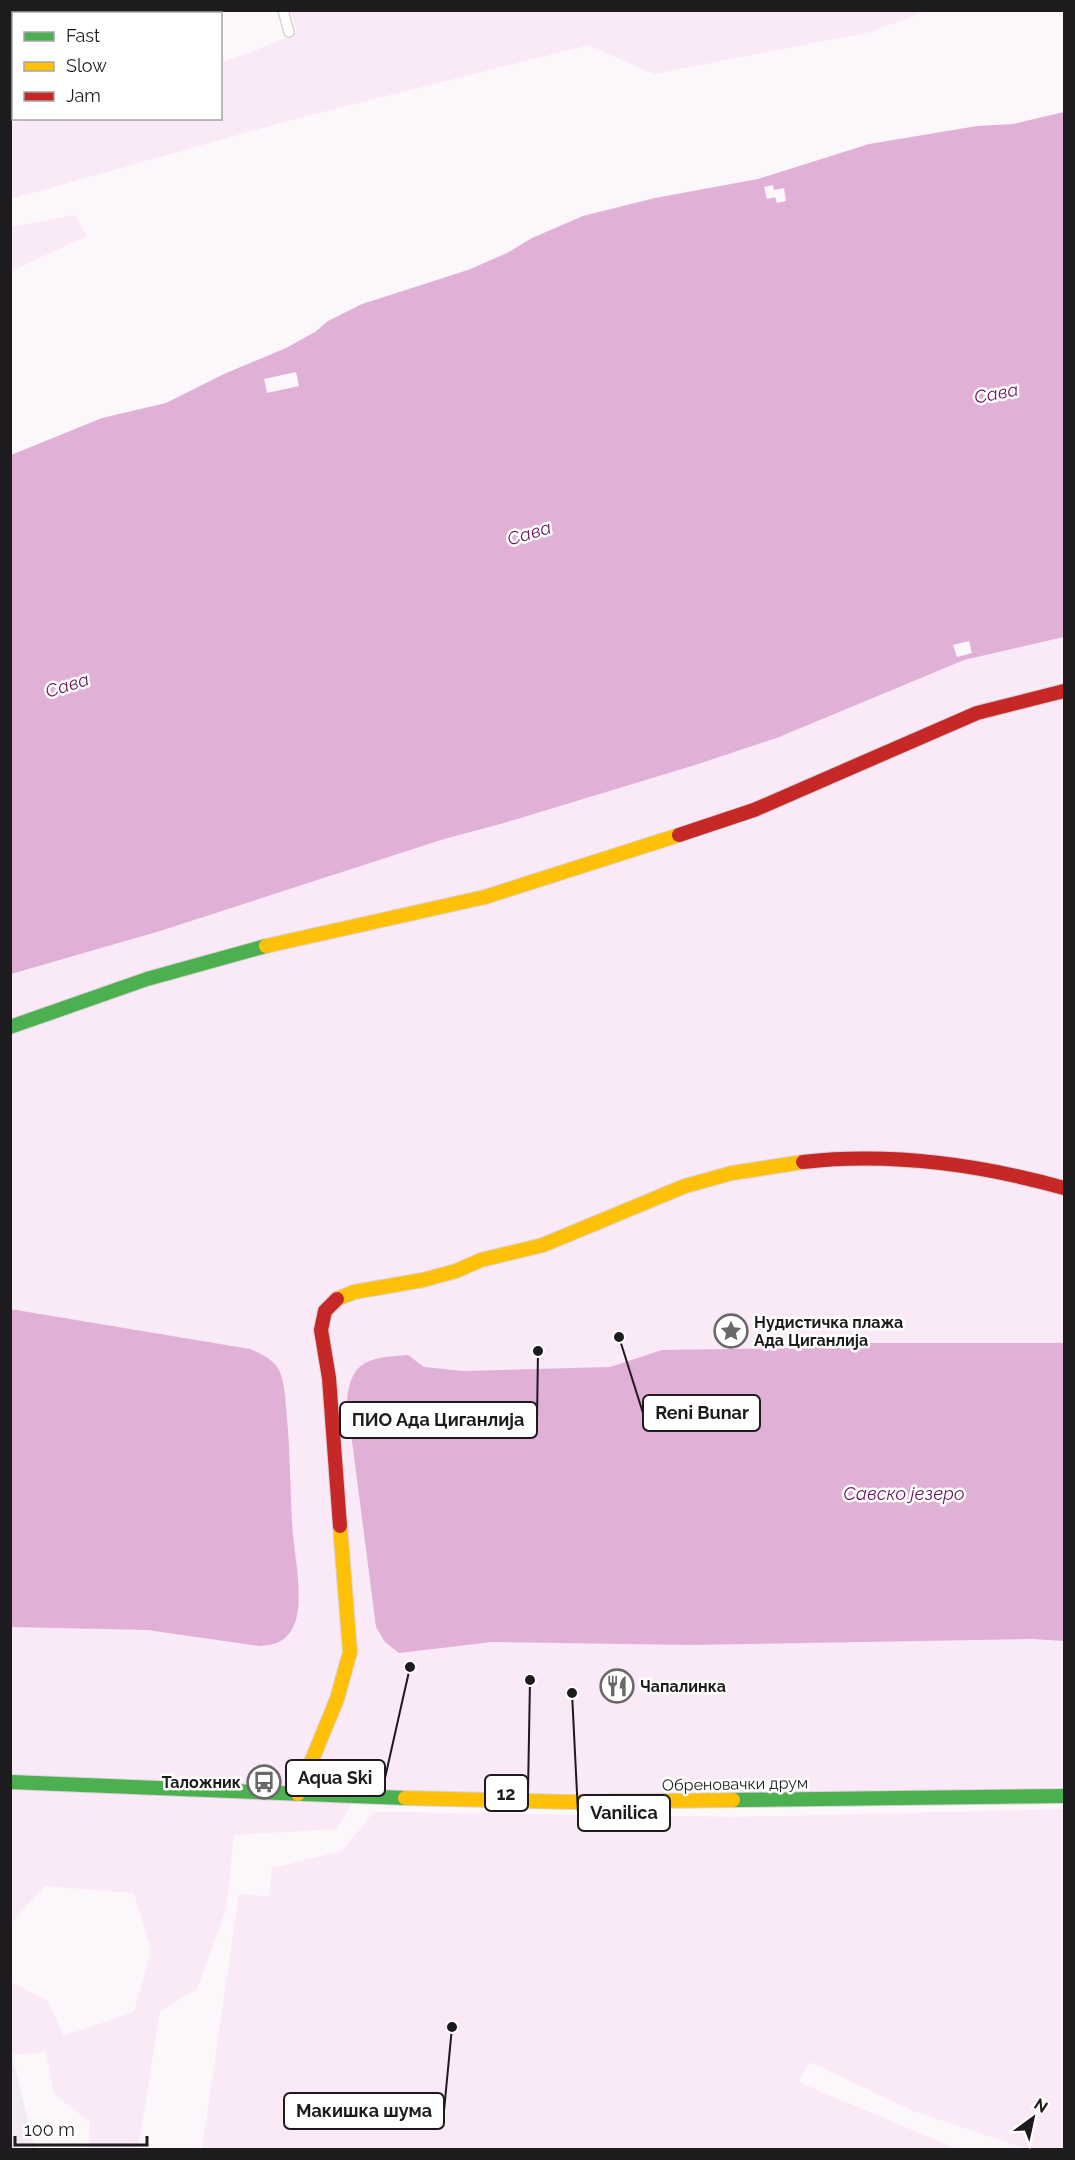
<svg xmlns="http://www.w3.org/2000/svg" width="1075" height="2160" viewBox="0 0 1075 2160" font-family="Raleway,sans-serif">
  <rect width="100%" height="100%" fill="#fbf7fa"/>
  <path fill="#f4eaf2" d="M 10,2050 L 12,2055 L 35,2149 L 11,2149 Z"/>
  <path fill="#fae9f6" d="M 51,11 L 101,11 L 101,13 L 52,13 Z
    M 291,11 L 927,11 L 870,32 L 654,74 L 589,45 L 298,118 L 11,199 L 11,124 L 29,118 L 220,118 L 221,62 L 249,53 L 297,33 Z
    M 75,215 L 87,236 L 11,271 L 11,227 Z
    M 1064,595 L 1064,1787 L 814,1793 L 551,1796 L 11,1774 L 11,928 Z
    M 11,1790 L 352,1803 L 337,1829 L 234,1835 L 226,1910 L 197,1989 L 160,2011 L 138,2149 L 88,2149 L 90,2122 L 54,2094 L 46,2052 L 12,2055 L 11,1982 L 48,2001 L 63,2036 L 134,2012 L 151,1950 L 134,1893 L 45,1886 L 11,1923 Z
    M 1064,1809 L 1064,2149 L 1027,2149 L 911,2110 L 810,2062 L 798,2082 L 957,2149 L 202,2149 L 239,1894 L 269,1897 L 272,1868 L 342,1851 L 374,1812 L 737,1817 Z"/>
  <path fill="#e1b0d6" d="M 1064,112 L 1064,637 L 964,660 L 779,737 L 695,765 L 504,823 L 444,839 L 160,931 L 11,974 L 11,455 L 102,418 L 166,403 L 224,374 L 286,348 L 315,332 L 328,321 L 362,304 L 468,270 L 507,253 L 532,238 L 583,216 L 655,198 L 758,179 L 869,144 L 977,126 L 1013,124 Z
    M 10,1309 L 250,1349 C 259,1353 271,1358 277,1367 C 284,1377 285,1395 286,1407 C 290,1445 290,1483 292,1522 C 293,1550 307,1607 291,1631 C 283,1643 273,1645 260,1646 L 147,1630 L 11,1627 Z
    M 844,1343 L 1064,1343 L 1064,1641 L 1032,1639 L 690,1645 L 492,1642 L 399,1653 L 385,1642 L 376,1627 L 347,1402 C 350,1359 370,1358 408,1355 L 424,1367 L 463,1371 L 610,1367 L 662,1350 L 803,1348 Z"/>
  <path fill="#fbf7fa" d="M 773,185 L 774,190 L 784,188 L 786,201 L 777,203 L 775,197 L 767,199 L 764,187 Z
    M 296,372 L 299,386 L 267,393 L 264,379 Z
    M 969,641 L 972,653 L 957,657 L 953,645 Z"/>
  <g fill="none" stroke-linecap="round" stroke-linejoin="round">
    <g stroke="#d8d4d6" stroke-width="12">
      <path id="street" d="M 164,10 L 165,14
        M 283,10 L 289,32"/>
    </g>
    <g stroke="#d8d4d6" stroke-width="16">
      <path id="fast" d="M 10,1027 L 147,979 L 266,946
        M 10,1782 L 405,1798
        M 733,1800 L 1064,1796"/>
    </g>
    <g stroke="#d8d4d6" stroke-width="16">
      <path id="slow" d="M 266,946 L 485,897 L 679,835
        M 337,1299 L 354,1292 L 423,1280 L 456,1271 L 481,1260 L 543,1245 L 685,1186 L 732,1173 L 803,1162
        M 298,1794 L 337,1699 L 350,1652 L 340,1526
        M 405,1798 L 570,1802 L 733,1800"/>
    </g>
    <g stroke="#d8d4d6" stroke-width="16">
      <path id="jam" d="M 679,835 L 754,810 L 977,713 L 1064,691
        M 803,1162 C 892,1152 978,1164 1064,1188
        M 337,1299 L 325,1311 L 321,1330 L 329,1378 L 340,1526"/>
    </g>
    <use href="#street" stroke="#fefefe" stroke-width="9"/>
    <use href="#fast" stroke="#4caf50" stroke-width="14"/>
    <use href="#slow" stroke="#ffc107" stroke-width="14"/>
    <use href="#jam" stroke="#c62828" stroke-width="14"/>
  </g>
  <defs>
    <g id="sight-ring" transform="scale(1.725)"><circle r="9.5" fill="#fff" stroke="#6b686a" stroke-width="1.5"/><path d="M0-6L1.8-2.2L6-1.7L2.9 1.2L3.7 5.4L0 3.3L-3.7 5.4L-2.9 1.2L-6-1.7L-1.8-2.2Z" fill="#6b686a"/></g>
    <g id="restaurant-ring" transform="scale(1.725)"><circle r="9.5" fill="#fff" stroke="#6b686a" stroke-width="1.5"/><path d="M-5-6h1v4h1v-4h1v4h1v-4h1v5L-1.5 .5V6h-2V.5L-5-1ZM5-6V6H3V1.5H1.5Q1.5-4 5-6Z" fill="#6b686a"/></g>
    <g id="bus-ring" transform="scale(1.725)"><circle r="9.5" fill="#fff" stroke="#6b686a" stroke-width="1.5"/><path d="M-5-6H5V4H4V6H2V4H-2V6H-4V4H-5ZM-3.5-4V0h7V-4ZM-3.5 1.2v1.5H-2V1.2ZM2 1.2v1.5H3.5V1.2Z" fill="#6b686a"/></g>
  </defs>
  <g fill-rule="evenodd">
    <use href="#sight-ring" x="731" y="1331"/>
    <use href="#restaurant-ring" x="617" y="1686"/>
    <use href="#bus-ring" x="264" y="1782"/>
  </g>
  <g text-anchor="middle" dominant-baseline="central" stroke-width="5" stroke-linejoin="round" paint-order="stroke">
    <g font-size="16" font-weight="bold" fill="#1d1b1d" stroke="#fff" text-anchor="start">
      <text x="754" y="1322">Нудистичка плажа<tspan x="754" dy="18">Ада Циганлија</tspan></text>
      <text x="640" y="1686">Чапалинка</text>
      <text x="241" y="1782" text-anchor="end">Таложник</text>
    </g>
    <g font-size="16" fill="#1d1b1d" stroke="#fff">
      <text transform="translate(735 1784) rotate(-1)">Обреновачки друм</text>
    </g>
    <g font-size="18" font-style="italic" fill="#68165b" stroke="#fff">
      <text transform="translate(996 393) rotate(-11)">Сава</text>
      <text transform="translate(529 533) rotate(-17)">Сава</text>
      <text transform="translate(67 685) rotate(-18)">Сава</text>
      <text x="904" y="1493">Савско језеро</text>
    </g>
  </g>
  <path fill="none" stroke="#1d1b1d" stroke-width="2" d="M619 1337L643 1413M538 1351L537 1420M410 1667L385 1778M530 1680L528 1793M572 1693L578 1813M452 2027L444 2111"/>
  <g fill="#1d1b1d" stroke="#fff" stroke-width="2">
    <circle cx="619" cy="1337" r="6"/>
    <circle cx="538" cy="1351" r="6"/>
    <circle cx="410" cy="1667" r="6"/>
    <circle cx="530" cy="1680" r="6"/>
    <circle cx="572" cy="1693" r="6"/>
    <circle cx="452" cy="2027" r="6"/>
  </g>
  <g fill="#fff" stroke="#1d1b1d" stroke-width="2">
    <rect x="643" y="1395" width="117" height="36" rx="6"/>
    <rect x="340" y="1402" width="197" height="36" rx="6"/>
    <rect x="286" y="1760" width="99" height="36" rx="6"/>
    <rect x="485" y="1775" width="43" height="36" rx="6"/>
    <rect x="578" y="1795" width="92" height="36" rx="6"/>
    <rect x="284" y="2093" width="160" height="36" rx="6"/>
  </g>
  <g font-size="18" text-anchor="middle" font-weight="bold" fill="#1d1b1d">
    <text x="702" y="1419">Reni Bunar</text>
    <text x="438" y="1426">ПИО Ада Циганлија</text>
    <text x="335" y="1784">Aqua Ski</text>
    <text x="506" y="1800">12</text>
    <text x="624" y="1819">Vanilica</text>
    <text x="364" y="2117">Макишка шума</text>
  </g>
  <rect width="1075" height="2160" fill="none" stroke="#1d1b1d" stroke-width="24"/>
  <rect x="12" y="12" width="210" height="108" fill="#ffffff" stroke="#a5a4a5" stroke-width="1.5"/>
  <rect x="24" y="32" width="30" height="9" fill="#4caf50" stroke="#a5a4a5" stroke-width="1.5"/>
  <text x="66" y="42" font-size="18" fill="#1d1b1d">Fast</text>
  <rect x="24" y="62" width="30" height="9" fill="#ffc107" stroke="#a5a4a5" stroke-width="1.5"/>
  <text x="66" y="72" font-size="18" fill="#1d1b1d">Slow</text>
  <rect x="24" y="92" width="30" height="9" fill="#c62828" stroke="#a5a4a5" stroke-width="1.5"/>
  <text x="66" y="102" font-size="18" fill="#1d1b1d">Jam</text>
  <g transform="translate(1033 2118) rotate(33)" stroke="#ffffff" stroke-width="4.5" paint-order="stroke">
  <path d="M0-4.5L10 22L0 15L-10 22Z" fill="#1d1b1d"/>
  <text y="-9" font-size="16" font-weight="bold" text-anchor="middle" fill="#1d1b1d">N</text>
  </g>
  <path d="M15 2136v9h132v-9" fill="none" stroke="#1d1b1d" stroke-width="3"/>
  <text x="24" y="2136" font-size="18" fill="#1d1b1d" stroke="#ffffff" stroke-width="4.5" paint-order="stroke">100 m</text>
</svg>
